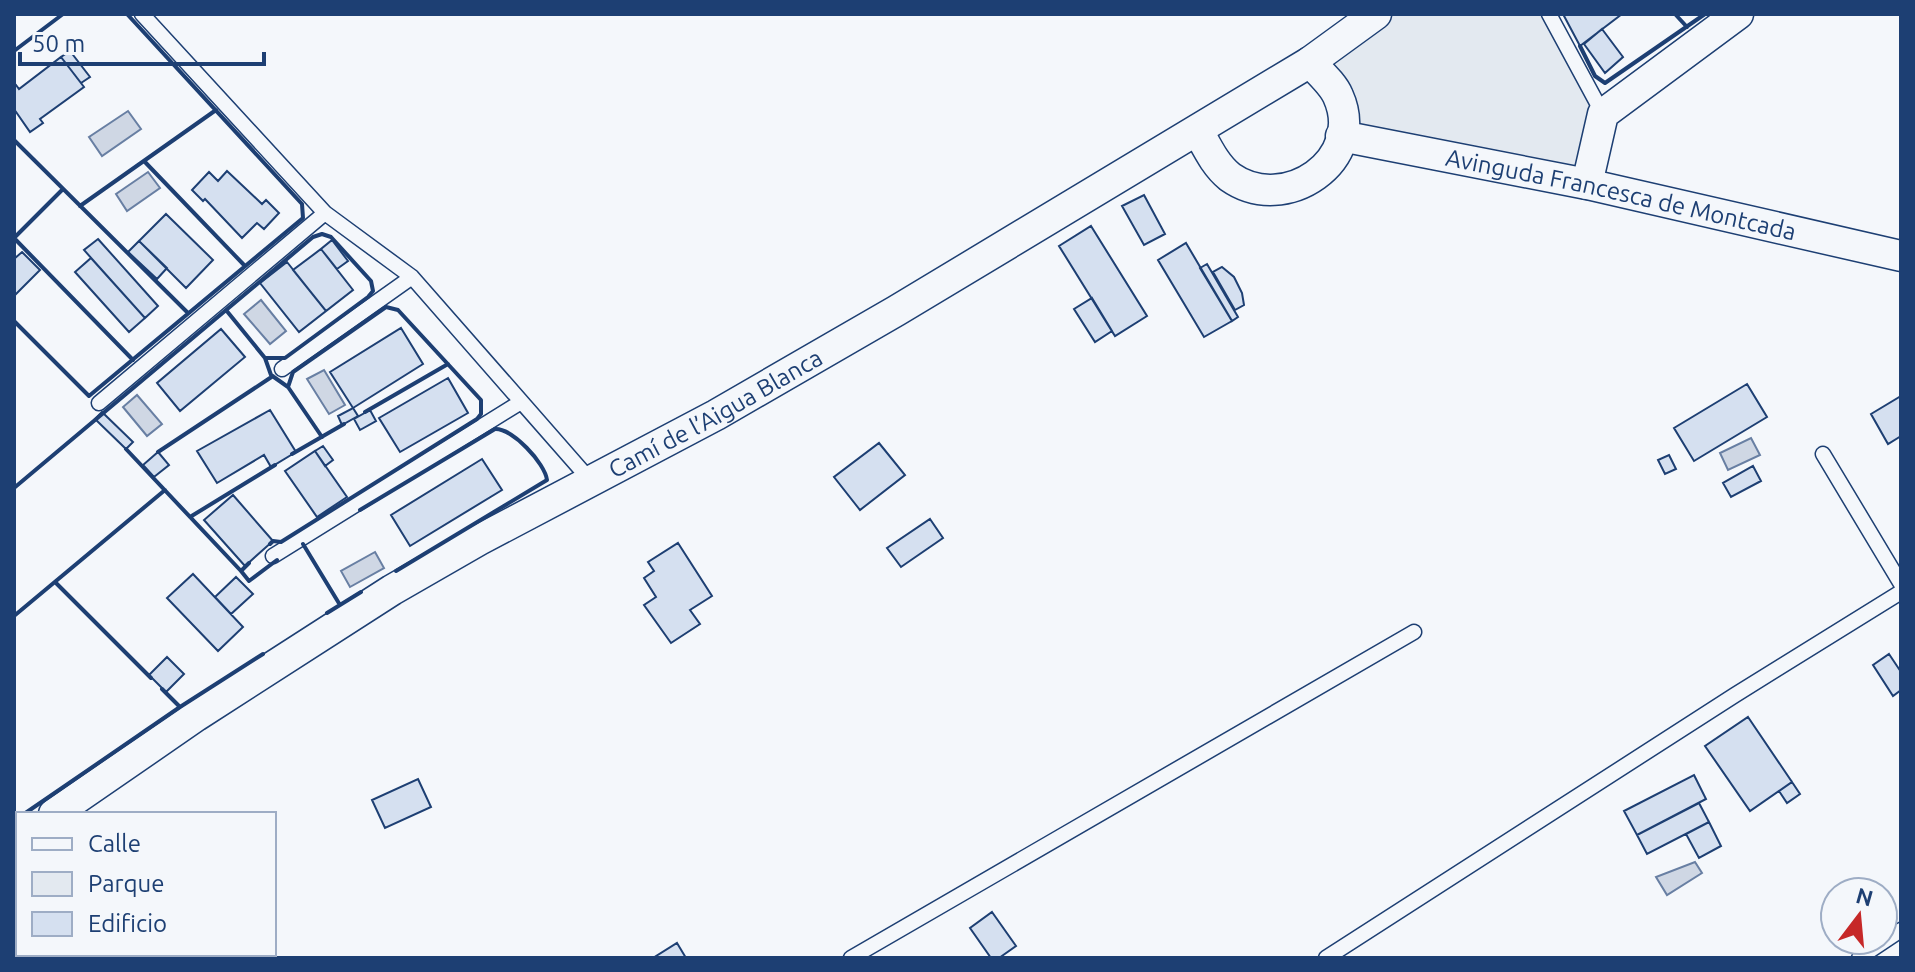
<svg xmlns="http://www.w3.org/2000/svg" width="1915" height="972" viewBox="0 0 1915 972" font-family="Ubuntu,sans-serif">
  <rect width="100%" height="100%" fill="#f4f7fb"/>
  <path fill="#e3e9f0" stroke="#687fa3" stroke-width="2" d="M 1385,14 L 1545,14 L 1599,113 L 1585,179 L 1346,134 L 1318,63 Z"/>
  <path fill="#cfd7e4" stroke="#687fa3" stroke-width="2" d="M 128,111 L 141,129 L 102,156 L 89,137 Z
    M 148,172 L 160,188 L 127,211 L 116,194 Z
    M 261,300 L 286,331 L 270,344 L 244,314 Z
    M 324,370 L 345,405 L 329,414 L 307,379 Z
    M 137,395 L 162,424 L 147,436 L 123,407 Z
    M 1751,438 L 1760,455 L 1728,470 L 1720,453 Z
    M 375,552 L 384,568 L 350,587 L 341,571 Z
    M 1695,862 L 1702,873 L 1667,895 L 1656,877 Z"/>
  <path fill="#d5e0f0" stroke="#1d3f73" stroke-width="2" d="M 1563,14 L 1622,14 L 1580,46 Z
    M 1602,29 L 1623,57 L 1605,73 L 1584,44 Z
    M 70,51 L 90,77 L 81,83 L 61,57 Z
    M 61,57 L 84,87 L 40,119 L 43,123 L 30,132 L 14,109 L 14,86 L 16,85 L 19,89 Z
    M 227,171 L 262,204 L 266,200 L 279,213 L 264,229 L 257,223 L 242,238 L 205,199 L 203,201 L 192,190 L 209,172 L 218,181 Z
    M 1144,195 L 1165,234 L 1144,245 L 1122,206 Z
    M 166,214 L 213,260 L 186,288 L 139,241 Z
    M 1091,226 L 1147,316 L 1115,336 L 1059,246 Z
    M 98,239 L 158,306 L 145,318 L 84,250 Z
    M 332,240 L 348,261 L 337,269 L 321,249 Z
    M 139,241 L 167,268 L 157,279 L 128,252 Z
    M 1186,243 L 1232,321 L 1204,337 L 1158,260 Z
    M 321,249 L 353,290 L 326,311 L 293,270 Z
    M 22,252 L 40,270 L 14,296 L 14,259 Z
    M 91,258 L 145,318 L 129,332 L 75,272 Z
    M 287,262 L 326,311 L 299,332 L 260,283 Z
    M 1207,264 L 1238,317 L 1232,321 L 1200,268 Z
    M 1222,267 L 1234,277 L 1242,293 L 1244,305 L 1235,310 L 1213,272 Z
    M 1092,298 L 1112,331 L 1095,342 L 1074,309 Z
    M 401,328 L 423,364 L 353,408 L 330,372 Z
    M 221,329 L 245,357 L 180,411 L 157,383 Z
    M 448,378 L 468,413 L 400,452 L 379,418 Z
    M 1747,384 L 1767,417 L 1694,461 L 1674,428 Z
    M 1901,396 L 1901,436 L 1888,444 L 1871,414 Z
    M 353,408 L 358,416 L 342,425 L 338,416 Z
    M 270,410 L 296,452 L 271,467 L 264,455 L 217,483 L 197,451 Z
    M 370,410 L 376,421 L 360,430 L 354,419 Z
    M 102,412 L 133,442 L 126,449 L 95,419 Z
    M 879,443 L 905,475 L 860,510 L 834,477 Z
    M 323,446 L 333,460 L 325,466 L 315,451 Z
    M 315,451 L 347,497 L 317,517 L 285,471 Z
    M 158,452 L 169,465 L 154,477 L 143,465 Z
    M 1669,455 L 1676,469 L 1665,474 L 1658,460 Z
    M 482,459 L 502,490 L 410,546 L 391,515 Z
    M 1753,466 L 1761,481 L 1731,497 L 1723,483 Z
    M 233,495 L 273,541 L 245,566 L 204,520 Z
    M 930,519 L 943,538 L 901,567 L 887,548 Z
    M 678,543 L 712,596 L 690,610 L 700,624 L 671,643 L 644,605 L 656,597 L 644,578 L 654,571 L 648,562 Z
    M 193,574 L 243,627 L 218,651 L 167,598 Z
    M 236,577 L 253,594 L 231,614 L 215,597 Z
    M 1889,654 L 1901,672 L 1901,690 L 1893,696 L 1873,665 Z
    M 167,657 L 184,674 L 166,692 L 149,675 Z
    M 1748,717 L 1792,782 L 1750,811 L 1705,746 Z
    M 1694,775 L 1706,799 L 1637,835 L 1624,811 Z
    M 418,779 L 431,807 L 385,828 L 372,800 Z
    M 1792,782 L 1800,794 L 1787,803 L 1779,791 Z
    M 1699,803 L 1709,822 L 1647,854 L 1637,835 Z
    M 1709,822 L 1721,846 L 1699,858 L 1686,834 Z
    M 992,912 L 1016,946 L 999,958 L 991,958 L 970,928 Z
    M 677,943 L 686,958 L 653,958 Z"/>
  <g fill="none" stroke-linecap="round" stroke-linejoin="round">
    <g stroke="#1d3f73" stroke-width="17">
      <path id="service" d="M 142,14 L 325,213 L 412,277 L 590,480
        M 1549,14 L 1603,114
        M 282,369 L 412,277
        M 99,403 L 325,213
        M 1823,454 L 1901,584
        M 273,556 L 521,402
        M 108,954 L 111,958
        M 851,958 L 1414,632
        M 1326,958 L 1735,695 L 1901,592
        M 1859,958 L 1901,930"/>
    </g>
    <g stroke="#1d3f73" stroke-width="33">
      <g id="minor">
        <path d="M 1198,131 C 1207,147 1215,165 1230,177 C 1285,216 1367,160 1338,96 C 1333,84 1319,72 1310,62"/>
        <path id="s1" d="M 1341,136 L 1587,184 L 1901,256"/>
        <path d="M 1587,184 L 1603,114 L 1738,14"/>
        <path id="s2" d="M 54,814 L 196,716 L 392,590 L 479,540 L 716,415 L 896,311 L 1310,62 L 1376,14"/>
        <path d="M 14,843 L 18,840"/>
      </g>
    </g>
    <use href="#service" stroke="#f4f7fb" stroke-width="14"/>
    <use href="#minor" stroke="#f4f7fb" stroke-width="30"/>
    <path stroke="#1d3f73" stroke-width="4" d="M 1675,14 L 1687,27
      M 1580,46 L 1595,76 L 1605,83 L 1705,14
      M 14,51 L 63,14
      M 14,140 L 188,313
      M 144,161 L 245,266
      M 63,189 L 14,238 L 133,360
      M 80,206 L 216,110
      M 226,310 L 265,358
      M 14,321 L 89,396 L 303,218 L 302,204 L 127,14
      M 288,387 L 322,437
      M 365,412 L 448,364
      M 126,449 L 241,571
      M 158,452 L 273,376
      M 292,454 L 344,424
      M 14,488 L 313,237 L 322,234 L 331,237 L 371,281 L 373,291 L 368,297 L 285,358 L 265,358 L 271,375 L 288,387 L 293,372 L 386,307 L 398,310 L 481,400 L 481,414 L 477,419 L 281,542 L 273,541 L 270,544
      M 360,510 L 495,429 C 512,428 545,463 547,480 L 396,571
      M 190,517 L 275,465
      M 303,544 L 340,605
      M 249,563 L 241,571 L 249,581 L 277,560
      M 55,582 L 151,678
      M 327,613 L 361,592
      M 14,616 L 165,490
      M 162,689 L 180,707
      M 24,814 L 180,707 L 263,654
      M 14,821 L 18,818"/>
  </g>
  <g text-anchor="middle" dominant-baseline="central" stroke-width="6" stroke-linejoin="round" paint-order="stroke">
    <g font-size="24" fill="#1d3f73" stroke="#f4f7fb">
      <text stroke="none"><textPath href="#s1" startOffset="286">Avinguda Francesca de Montcada</textPath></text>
      <text stroke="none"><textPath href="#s2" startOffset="774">Camí de l’Aigua Blanca</textPath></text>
    </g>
  </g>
  <rect width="1915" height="972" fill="none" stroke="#1d3f73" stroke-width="32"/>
  <rect x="16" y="812" width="260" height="144" fill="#f4f7fb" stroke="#9eadc5" stroke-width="2"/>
  <rect x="32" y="838" width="40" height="12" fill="#f4f7fb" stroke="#9eadc5" stroke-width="2"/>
  <text x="88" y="852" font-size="24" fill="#1d3f73">Calle</text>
  <rect x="32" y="872" width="40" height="24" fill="#e3e9f0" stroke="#9eadc5" stroke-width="2"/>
  <text x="88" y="892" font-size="24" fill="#1d3f73">Parque</text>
  <rect x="32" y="912" width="40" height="24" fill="#d5e0f0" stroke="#9eadc5" stroke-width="2"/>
  <text x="88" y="932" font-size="24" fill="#1d3f73">Edificio</text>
  <g transform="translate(1859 916) rotate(16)"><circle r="38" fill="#f4f7fb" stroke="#9eadc5" stroke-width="2"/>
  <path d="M0-6L14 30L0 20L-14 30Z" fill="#c62828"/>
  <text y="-12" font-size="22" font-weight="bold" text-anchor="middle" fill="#1d3f73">N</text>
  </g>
  <path d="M20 52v12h244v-12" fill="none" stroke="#1d3f73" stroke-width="4"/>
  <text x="32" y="52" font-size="24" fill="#1d3f73" stroke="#f4f7fb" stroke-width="6" paint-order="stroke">50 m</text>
</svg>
